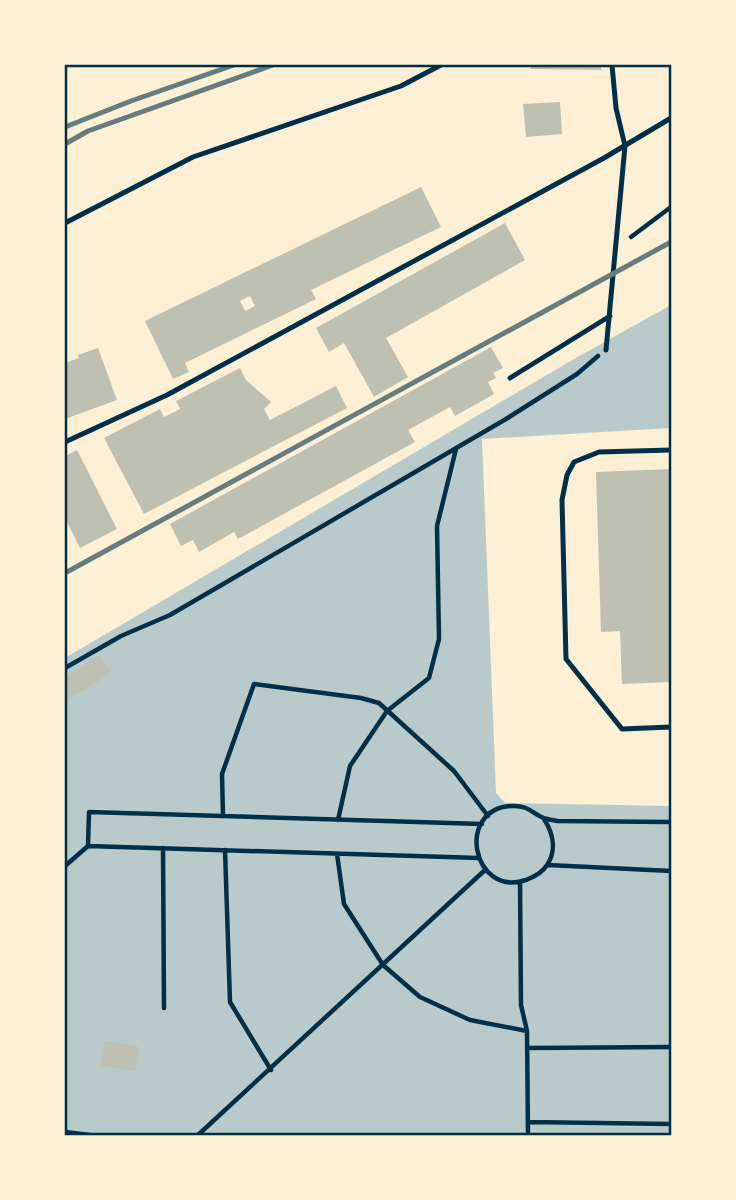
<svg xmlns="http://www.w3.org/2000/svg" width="736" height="1200" viewBox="0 0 736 1200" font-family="'Nunito Sans',sans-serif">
  <rect width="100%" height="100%" fill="#fdf0d5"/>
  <path fill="#b9caca" d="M 671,305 L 671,428 L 482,439 L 496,793 L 505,803 L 671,806 L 671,1135 L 65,1135 L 65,658 L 574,359 Z"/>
  <path fill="#bec0b2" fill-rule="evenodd" d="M 531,65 L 601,65 L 601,70 L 531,69 Z
    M 560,102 L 562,134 L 526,137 L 523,104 Z
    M 421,187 L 441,227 L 311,290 L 316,299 L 185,363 L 189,372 L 173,379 L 145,321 ZM 250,296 L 255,306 L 245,311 L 240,301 Z
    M 505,223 L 525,260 L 386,338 L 408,377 L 374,397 L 344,343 L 329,352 L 316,328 Z
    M 491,347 L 503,368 L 493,373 L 496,378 L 488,382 L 494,394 L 455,416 L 450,407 L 408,430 L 415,442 L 238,539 L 234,532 L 199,552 L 193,540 L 181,546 L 170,524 Z
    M 98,348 L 117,400 L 65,419 L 65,363 L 79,358 L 78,355 Z
    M 240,368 L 246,380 L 271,402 L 264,409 L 270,420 L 336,386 L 347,408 L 144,514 L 104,438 L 160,409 L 164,417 L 180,409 L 176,401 Z
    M 77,450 L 117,529 L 80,548 L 65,518 L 65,456 Z
    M 671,469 L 671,682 L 622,684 L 620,631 L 601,632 L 596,472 Z
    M 99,655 L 111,673 L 65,702 L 65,677 Z
    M 105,1041 L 139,1047 L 135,1071 L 101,1066 Z"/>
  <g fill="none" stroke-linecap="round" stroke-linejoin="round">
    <path stroke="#003049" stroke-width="4.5" d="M 631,237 L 671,207
      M 65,668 L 121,636 L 170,615 L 506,419 L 577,374 L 598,356
      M 223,816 L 222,774 L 254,684 L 361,698 L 379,703 L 454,771 L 488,816
      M 544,819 C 553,833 557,850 547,865 C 542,873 534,877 526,880 C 472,898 455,808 512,806 C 531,805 533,816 547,819 C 550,820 554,820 557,821 L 671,822
      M 338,820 L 350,766 L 387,711 L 429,678 L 439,639 L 437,526 L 456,449
      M 88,846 L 89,812 L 482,824
      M 163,848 L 164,1008
      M 225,850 L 230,1002 L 271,1070
      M 337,854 L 344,904 L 383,965 L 420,997 L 470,1020 L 527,1031
      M 548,865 L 671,871
      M 65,866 L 88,846 L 479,858
      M 520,882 L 521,1005 L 527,1031 L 528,1135
      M 527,1048 L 671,1047
      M 528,1122 L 671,1124
      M 65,1132 L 90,1135
      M 198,1135 L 485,870"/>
    <path stroke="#003049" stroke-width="5" d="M 65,223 L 193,157 L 401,86 L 441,65
      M 606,350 L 625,146 L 616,108 L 612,65
      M 510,378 L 610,316
      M 65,442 L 167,395 L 604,158 L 671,118
      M 671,450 L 599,452 L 574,462 L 567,475 L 562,500 L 566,659 L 622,729 L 671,727"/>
    <path stroke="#657d81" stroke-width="5" d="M 65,127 L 131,101 L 234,65
      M 65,144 L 88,131 L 273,65
      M 65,573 L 671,242"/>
  </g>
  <rect width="736" height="1200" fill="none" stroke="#fdf0d5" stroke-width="133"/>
  <rect x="66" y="66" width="604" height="1068" fill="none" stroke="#003049" stroke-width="2.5"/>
</svg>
